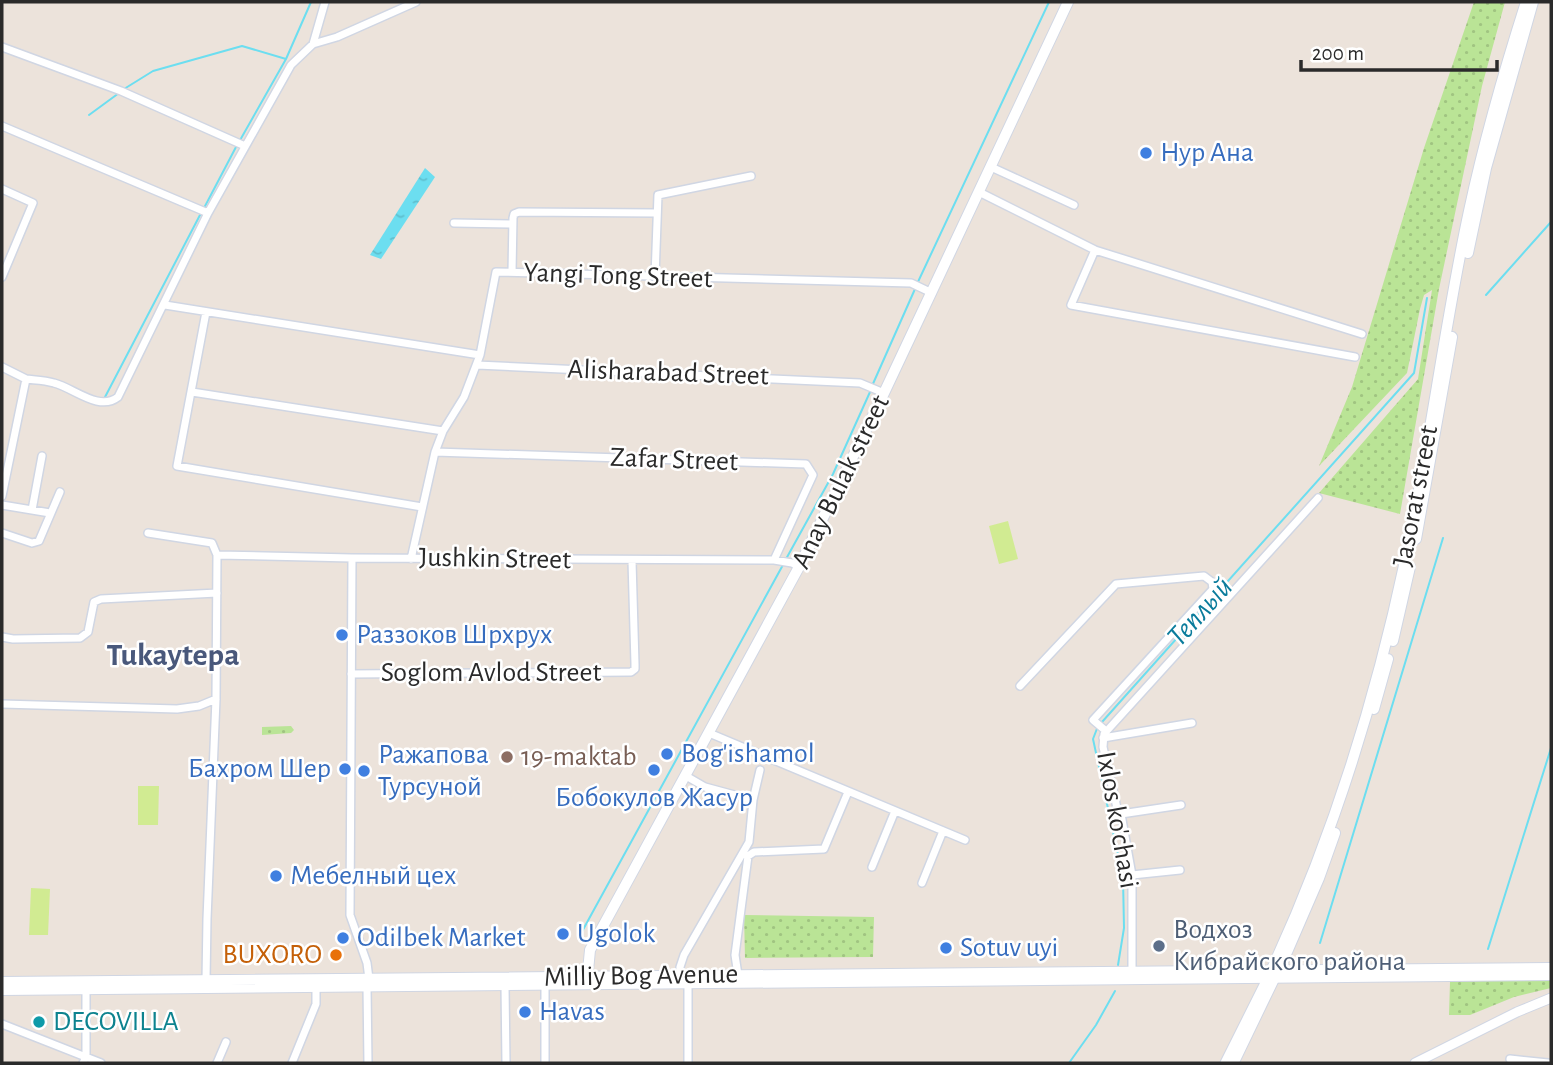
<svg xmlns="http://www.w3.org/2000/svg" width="1553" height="1065" viewBox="0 0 1553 1065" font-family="'Alegreya Sans',sans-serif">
  <defs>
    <pattern id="grass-dots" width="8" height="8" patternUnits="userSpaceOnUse" patternTransform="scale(1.75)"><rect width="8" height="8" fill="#bae496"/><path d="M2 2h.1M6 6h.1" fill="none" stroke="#a0c481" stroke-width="1.8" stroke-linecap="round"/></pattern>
    <pattern id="water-ripples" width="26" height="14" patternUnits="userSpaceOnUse" patternTransform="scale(1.75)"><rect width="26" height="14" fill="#6cdef0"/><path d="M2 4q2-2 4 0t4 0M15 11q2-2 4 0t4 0" fill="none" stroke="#5ebfce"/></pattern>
  </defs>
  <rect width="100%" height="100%" fill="#ece3db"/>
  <path fill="url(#grass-dots)" d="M 1474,2 L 1505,2 L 1482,86 L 1439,289 L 1400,514 L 1319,493 L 1418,379 L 1432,290 L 1424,295 L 1420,309 L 1407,373 L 1319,466 L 1352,387 L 1424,148 Z
    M 291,726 L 294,730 L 291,733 L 262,735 L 262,727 Z
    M 744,915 L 874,917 L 873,957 L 745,958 Z
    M 1551,979 L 1551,988 L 1514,997 L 1470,1015 L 1449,1015 L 1450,982 Z"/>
  <path fill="#d1eb92" d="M 1008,521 L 1018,559 L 999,564 L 989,526 Z
    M 138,786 L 159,786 L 158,825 L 138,825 Z
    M 31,888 L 50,889 L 48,935 L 29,935 Z"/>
  <path fill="url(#water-ripples)" d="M 425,168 L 435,177 L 381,259 L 370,255 Z"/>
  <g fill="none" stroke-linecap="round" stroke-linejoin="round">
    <path stroke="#6cdef0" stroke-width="2" d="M 124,89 L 153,71 L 242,46 L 286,59
      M 89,115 L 119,93
      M 239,142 L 286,59 L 311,2
      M 203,210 L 236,147
      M 917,284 L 1049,2
      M 1486,295 L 1551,222
      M 872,386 L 915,289
      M 104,399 L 200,215
      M 786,559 L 833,474 L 870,392
      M 1102,722 L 1414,373 L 1427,298
      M 1098,726 L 1093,739 L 1123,878 L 1124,928 L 1118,965
      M 579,937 L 784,563
      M 1320,943 L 1443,538
      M 1488,949 L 1551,748
      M 1069,1063 L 1096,1025 L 1115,991"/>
    <g stroke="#d0d6e3" stroke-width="10">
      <path id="minor" d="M 313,44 L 325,2
        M 2,47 L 121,91 L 245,146
        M 2,126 L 208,213
        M 991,167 L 1074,205
        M 2,189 L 33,203 L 2,277
        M 979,192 L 1095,250 L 1362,334
        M 454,223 L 512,224
        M 1095,250 L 1071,305 L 1355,357
        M 512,272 L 513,218 L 514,214 L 519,212 L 657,213
        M 655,277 L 658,195 L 751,176
        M 165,305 L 480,355
        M 206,312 L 177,466 L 422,507
        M 477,365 L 860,383 L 884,393
        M 2,367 L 26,379 L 2,496
        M 26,379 C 35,380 45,380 54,383 C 74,388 99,412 118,397 L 208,213 L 291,65 L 313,44 L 337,37 L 416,2
        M 192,392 L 443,431
        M 435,452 L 806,464 L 813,475 L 774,560
        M 2,505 L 50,513
        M 32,510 L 42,456
        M 2,533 L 32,543 L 39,541 L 60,492
        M 148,533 L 212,543 L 217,555 L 216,699 L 207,919 L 206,980
        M 217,555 L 352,558 L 774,560 L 792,563 L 799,567
        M 352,558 L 350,915 L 367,963 L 369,979
        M 411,559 L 435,452 L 443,431 L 464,397 L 480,355 L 496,272 L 911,283 L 932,293
        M 2,637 L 13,639 L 80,638 L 88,632 L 94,602 L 101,599 L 217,593
        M 351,674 L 631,672 L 635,669 L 635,664 L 632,561
        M 1020,686 L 1116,584 L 1204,576 L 1212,582 L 1213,589 L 1093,720 L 1106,731
        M 2,704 L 177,709 L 199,706 L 216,699
        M 709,733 L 965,840
        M 1103,738 L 1192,723
        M 686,776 L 705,787 L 753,800
        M 1121,814 L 1181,805
        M 872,867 L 895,811
        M 1132,875 L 1180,870
        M 922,883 L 943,831
        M 1132,972 L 1132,875 L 1121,814 L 1117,808 L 1103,747 L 1104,734 L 1318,498
        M 738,975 L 735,955 L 748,856 L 754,852 L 824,849 L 848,792
        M 680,976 L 680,967 L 684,955 L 749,842 L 753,800 L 760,770
        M 545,985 L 545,1063
        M 505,986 L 506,1063
        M 367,987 L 368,1063
        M 2,1024 L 101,1063
        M 1510,1059 L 1548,1063
        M 83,1063 L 86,1057 L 86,989
        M 217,1063 L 226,1042
        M 292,1063 L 316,1004 L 316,987
        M 688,1063 L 688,984"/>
    </g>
    <g stroke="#d0d6e3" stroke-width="11">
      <path id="tertiary" d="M 1225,1063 L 1267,979
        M 1234,1063 L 1275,978
        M 1415,1063 L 1517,1012 L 1551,998"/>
    </g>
    <g stroke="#d0d6e3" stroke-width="12">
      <path id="secondary" d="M 1468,253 L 1486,168 L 1533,2
        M 1416,539 L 1452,337
        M 1393,641 L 1410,567
        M 1374,709 L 1388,659
        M 1270,973 C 1331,842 1375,702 1405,561 C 1430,445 1444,327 1469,211 C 1484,141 1504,71 1526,2
        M 1277,975 L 1319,878 L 1335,833
        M 587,981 L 590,950 L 799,567 L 884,393 L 1068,2
        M 2,982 L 1551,968
        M 2,990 L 1551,975"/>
    </g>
    <use href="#minor" stroke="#fff" stroke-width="7"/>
    <use href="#tertiary" stroke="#fff" stroke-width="9"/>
    <use href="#secondary" stroke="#fff" stroke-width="10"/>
  </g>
  <g fill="#3f7fe0" stroke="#fff" stroke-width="2.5">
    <circle cx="1146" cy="153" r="7"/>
    <circle cx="342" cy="635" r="7"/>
    <circle cx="667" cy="754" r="7"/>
    <circle cx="345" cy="769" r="7"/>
    <circle cx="654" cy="770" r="7"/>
    <circle cx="364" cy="771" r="7"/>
    <circle cx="276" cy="876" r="7"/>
    <circle cx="563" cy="934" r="7"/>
    <circle cx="343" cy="938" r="7"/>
    <circle cx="946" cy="948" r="7"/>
    <circle cx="525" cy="1012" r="7"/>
  </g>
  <circle fill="#8d6e63" stroke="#fff" stroke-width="2.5" cx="507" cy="757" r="7"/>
  <circle fill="#5c6f8a" stroke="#fff" stroke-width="2.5" cx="1159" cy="946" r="7"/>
  <circle fill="#e8710a" stroke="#fff" stroke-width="2.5" cx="336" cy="955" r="7"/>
  <circle fill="#0f9aa8" stroke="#fff" stroke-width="2.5" cx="39" cy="1022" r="7"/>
  <g text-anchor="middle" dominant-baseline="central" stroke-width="5" stroke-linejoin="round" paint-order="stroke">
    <g font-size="28" fill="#366cbe" stroke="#fff" text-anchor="start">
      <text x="1160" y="153">Нур Ана</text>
      <text x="356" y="635">Раззоков Шрхрух</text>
      <text x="681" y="754">Bog'ishamol</text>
      <text x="378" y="755">Ражапова<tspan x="378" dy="32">Турсуной</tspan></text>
      <text x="331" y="769" text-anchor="end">Бахром Шер</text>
      <text x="654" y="798" text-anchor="middle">Бобокулов Жасур</text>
      <text x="290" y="876">Мебелный цех</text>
      <text x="577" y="934">Ugolok</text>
      <text x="357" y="938">Odilbek Market</text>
      <text x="960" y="948">Sotuv uyi</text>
      <text x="539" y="1012">Havas</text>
    </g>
    <g font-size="28" fill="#2a2a2a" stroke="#fff">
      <text transform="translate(618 276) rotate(2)">Yangi Tong Street</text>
      <text transform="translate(668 373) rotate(2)">Alisharabad Street</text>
      <text transform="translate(674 460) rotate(2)">Zafar Street</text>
      <text transform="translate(841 482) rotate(-64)">Anay Bulak street</text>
      <text transform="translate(1416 496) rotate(-79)">Jasorat street</text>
      <text transform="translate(495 559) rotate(1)">Jushkin Street</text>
      <text x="491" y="673">Soglom Avlod Street</text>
      <text transform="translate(1117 820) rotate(80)">Ixlos ko'chasi</text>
      <text transform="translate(641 976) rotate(-1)">Milliy Bog Avenue</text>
    </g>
    <g font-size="28" fill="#785e54" stroke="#fff" text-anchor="start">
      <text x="521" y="757">19-maktab</text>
    </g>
    <g font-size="28" fill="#4e5e75" stroke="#fff" text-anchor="start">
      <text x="1173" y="930">Водхоз<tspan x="1173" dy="32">Кибрайского района</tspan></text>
    </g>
    <g font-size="28" fill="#c56008" stroke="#fff" text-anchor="end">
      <text x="322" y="955">BUXORO</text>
    </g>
    <g font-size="28" fill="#0d838f" stroke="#fff" text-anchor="start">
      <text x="53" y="1022">DECOVILLA</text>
    </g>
    <g font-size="30" font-style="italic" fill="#0b7c9c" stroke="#fff">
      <text transform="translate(1200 612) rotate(-48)">Теплый</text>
    </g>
    <g font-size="32" font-weight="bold" fill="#49587b" stroke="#fff">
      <text x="173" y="655">Tukaytepa</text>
    </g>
  </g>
  <rect width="1553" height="1065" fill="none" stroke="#2a2a2a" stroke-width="7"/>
  <path d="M1301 60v10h196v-10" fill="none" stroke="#2a2a2a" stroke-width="3.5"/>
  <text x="1312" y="60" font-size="21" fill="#2a2a2a" stroke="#ffffff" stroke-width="5" paint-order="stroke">200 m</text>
</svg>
